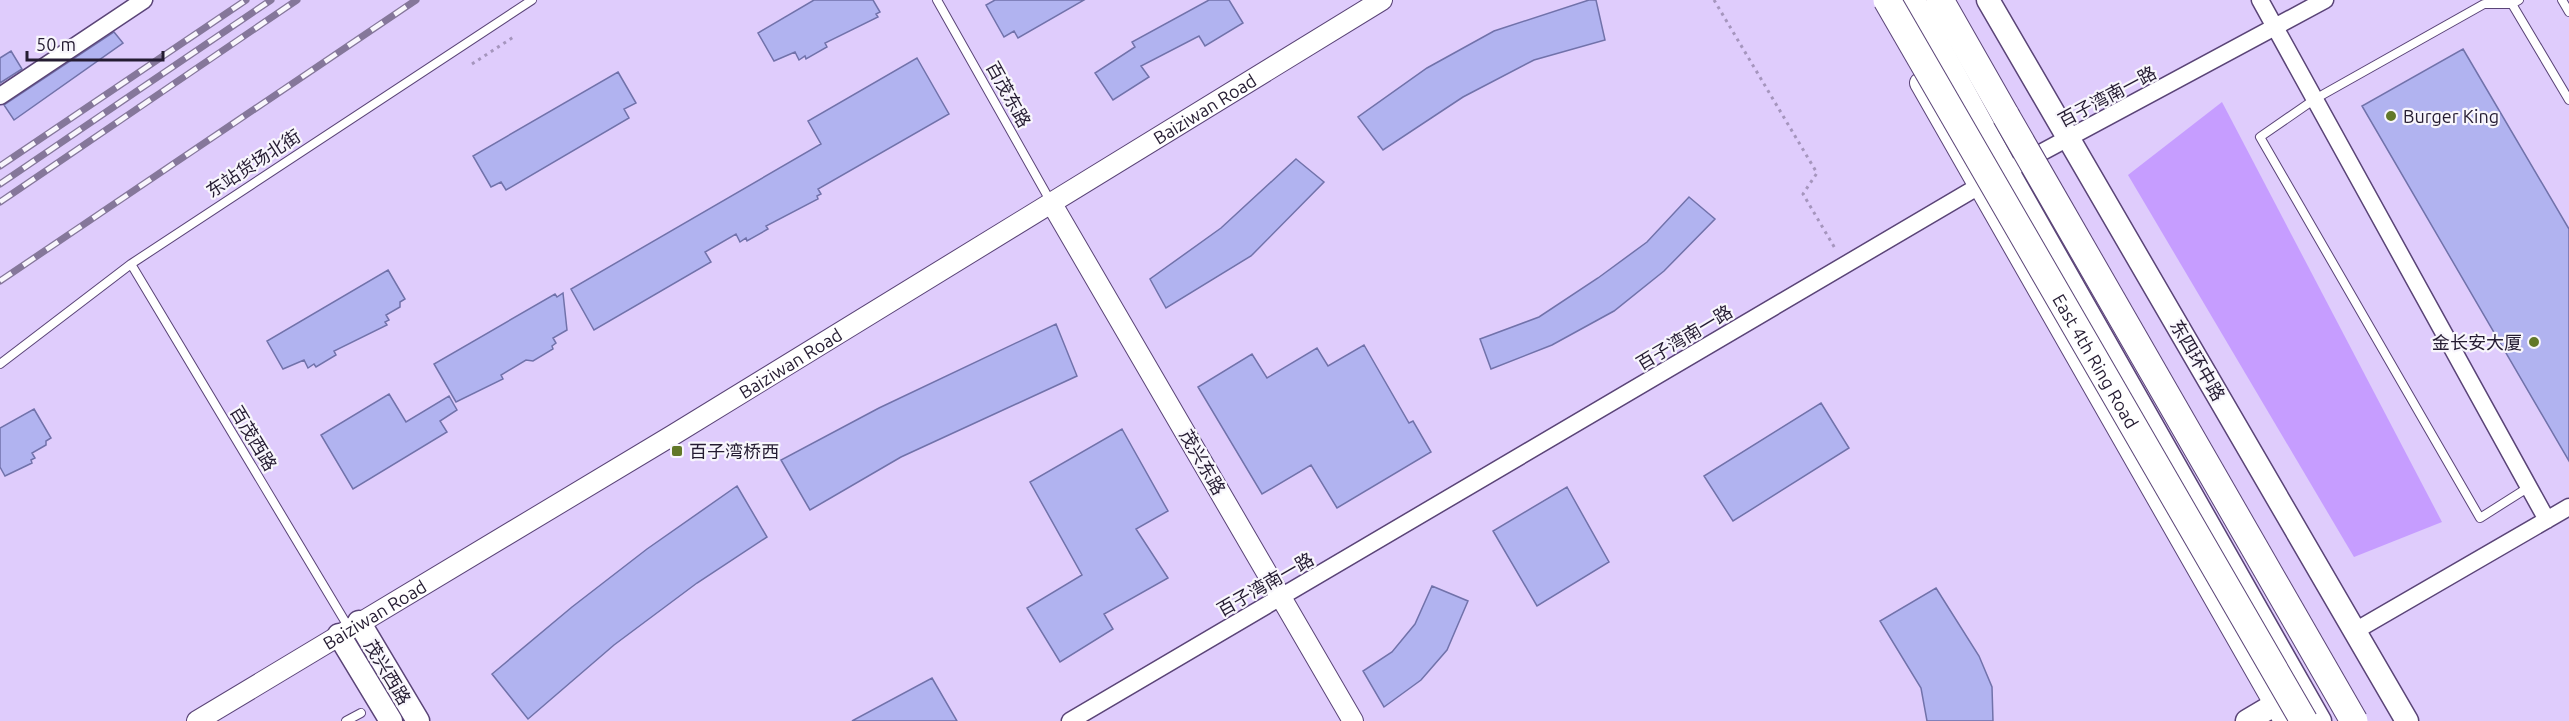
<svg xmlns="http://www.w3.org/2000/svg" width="2569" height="721" viewBox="0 0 2569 721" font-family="Ubuntu,'Noto Sans SC',sans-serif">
  <rect width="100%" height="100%" fill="#dfccfc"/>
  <path fill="#c69dff" d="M 2222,102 L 2442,522 L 2354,557 L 2128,175 Z"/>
  <path fill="#b1b3f0" stroke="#7172aa" stroke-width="1.5" d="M 814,0 L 873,0 L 880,12 L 876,14 L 878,17 L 825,43 L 827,47 L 806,59 L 805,56 L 799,60 L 795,52 L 774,61 L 758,33 Z
    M 995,0 L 1084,0 L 1018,38 L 1014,31 L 1004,37 L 986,5 Z
    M 1209,0 L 1229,0 L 1243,23 L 1205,46 L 1199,36 L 1141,66 L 1149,77 L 1113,100 L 1095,73 L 1135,47 L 1132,42 Z
    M 1589,0 L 1596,0 L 1605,40 L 1534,60 L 1463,97 L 1383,150 L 1358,117 L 1427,68 L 1494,31 Z
    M 114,32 L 123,43 L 14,120 L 4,105 Z
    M 2463,49 L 2569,229 L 2569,461 L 2362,106 Z
    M 11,51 L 22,69 L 0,83 L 0,58 Z
    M 917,58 L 949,114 L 818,189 L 821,194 L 817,196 L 818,199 L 766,226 L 768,229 L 747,241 L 746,238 L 740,242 L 736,234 L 705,252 L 711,262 L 594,330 L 571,289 L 821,144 L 808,121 Z
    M 618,72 L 636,103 L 624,109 L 629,118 L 506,190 L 501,182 L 491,187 L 473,156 Z
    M 1296,159 L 1324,182 L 1251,256 L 1166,308 L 1150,279 L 1221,228 Z
    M 1689,197 L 1715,219 L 1664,271 L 1614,311 L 1552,345 L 1491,369 L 1480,339 L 1539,317 L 1598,278 L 1647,242 Z
    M 388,270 L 405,299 L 400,302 L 400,307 L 386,315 L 389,320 L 385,322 L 387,325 L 334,351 L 336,355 L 316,367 L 314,364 L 308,368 L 304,360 L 283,369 L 267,341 Z
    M 563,293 L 567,330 L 553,338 L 556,343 L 552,346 L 553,349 L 533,361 L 526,360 L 501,375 L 503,379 L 456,402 L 434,364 L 555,294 L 557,297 Z
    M 1056,324 L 1077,376 L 901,457 L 810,510 L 781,460 L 879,408 Z
    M 1364,345 L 1409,423 L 1413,421 L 1431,452 L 1337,508 L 1311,465 L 1262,494 L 1198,387 L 1252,354 L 1267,378 L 1317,348 L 1328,366 Z
    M 389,394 L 406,422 L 449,396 L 457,410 L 440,421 L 447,432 L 353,489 L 321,435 Z
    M 1821,403 L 1849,448 L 1733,521 L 1704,476 Z
    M 34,409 L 51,438 L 46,441 L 46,445 L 32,453 L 35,458 L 31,460 L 32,463 L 5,476 L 0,467 L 0,428 Z
    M 1122,429 L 1168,511 L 1136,529 L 1168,578 L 1104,614 L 1113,629 L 1060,662 L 1027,608 L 1082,575 L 1030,482 Z
    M 737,486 L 767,537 L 697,583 L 614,645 L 528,719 L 492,674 L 572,607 L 647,549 Z
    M 1567,487 L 1609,562 L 1537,606 L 1493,531 Z
    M 1432,586 L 1468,601 L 1447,650 L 1421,680 L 1384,707 L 1363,671 L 1392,652 L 1415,624 Z
    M 1936,588 L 1979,656 L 1992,687 L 1993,721 L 1927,721 L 1921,688 L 1880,621 Z
    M 932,678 L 957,721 L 852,721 Z"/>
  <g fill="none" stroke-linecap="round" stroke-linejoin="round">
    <g stroke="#5a4477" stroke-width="10">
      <path id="service" d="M 937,0 L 1052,204
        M 2519,0 L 2512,4 L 2569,100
        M 2562,0 L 2569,12
        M 2512,4 L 2484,4 L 2315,99 L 2260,137 L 2480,518 L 2529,487
        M 131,264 L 349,628
        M 0,364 L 131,264 L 532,0
        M 346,721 L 361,713"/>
    </g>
    <g stroke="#5a4477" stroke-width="19">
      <path id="minor" d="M 2260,0 L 2547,520
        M 0,96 L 144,0
        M 2355,631 L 2569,507
        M 1070,721 L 1979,186 L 2325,0"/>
    </g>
    <g stroke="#5a4477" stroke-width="22">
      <g id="tertiary">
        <path d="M 1920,83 L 2284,721"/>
        <path d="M 1052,204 L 1353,721"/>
        <path id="s1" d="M 197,721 L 673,435 L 1382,0"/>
      </g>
    </g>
    <g stroke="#5a4477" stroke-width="25">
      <path id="secondary" d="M 1914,0 L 2007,170 L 2320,721
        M 1988,0 L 2407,721
        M 359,622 L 418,721
        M 339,635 L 391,721
        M 2247,721 L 2274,705"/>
    </g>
    <g stroke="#5a4477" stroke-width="29">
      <path id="trunk" d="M 1940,0 L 2006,116"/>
    </g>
    <path stroke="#a595bd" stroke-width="3" stroke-dasharray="3 4.5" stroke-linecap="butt" d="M 1714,0 L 1817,173 L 1803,194 L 1836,250
      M 472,64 L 515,36"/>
    <use href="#service" stroke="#fff" stroke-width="8"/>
    <use href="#minor" stroke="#fff" stroke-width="16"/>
    <use href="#tertiary" stroke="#fff" stroke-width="20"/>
    <use href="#secondary" stroke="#fff" stroke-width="22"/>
    <use href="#trunk" stroke="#fff" stroke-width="27"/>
    <g stroke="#85779a" stroke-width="7">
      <path id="rail" d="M 0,166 L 246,0
        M 0,184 L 271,0
        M 0,202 L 297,0
        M 0,281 L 416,0"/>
    </g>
    <use href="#rail" stroke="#f8f6fc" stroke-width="4.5" stroke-dasharray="14" stroke-linecap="butt"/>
    <g stroke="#5a4477" stroke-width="29" stroke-linecap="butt">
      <g id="trunk-bridge">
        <path id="s2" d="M 1887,0 L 2304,721"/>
        <path d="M 2006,116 L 2354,721"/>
      </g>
    </g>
    <use href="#trunk-bridge" stroke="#fff" stroke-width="27"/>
  </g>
  <g fill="#627828" stroke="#f8f6fc" stroke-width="2">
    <circle cx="2391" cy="116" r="6"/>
    <circle cx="2534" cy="342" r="6"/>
    <rect x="671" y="445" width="12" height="12" rx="3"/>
  </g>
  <g text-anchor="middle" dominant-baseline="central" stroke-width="4.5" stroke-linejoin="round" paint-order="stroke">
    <g font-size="18" fill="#251c32" stroke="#f8f6fc">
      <text transform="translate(1009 94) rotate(61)">百茂东路</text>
      <text transform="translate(2107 96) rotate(-28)">百子湾南一路</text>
      <text stroke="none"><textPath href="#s1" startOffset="1179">Baiziwan Road</textPath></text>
      <text transform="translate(253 163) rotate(-33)">东站货场北街</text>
      <text transform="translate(1684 337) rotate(-31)">百子湾南一路</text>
      <text stroke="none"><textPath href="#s2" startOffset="417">East 4th Ring Road</textPath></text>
      <text transform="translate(2198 360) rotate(60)">东四环中路</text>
      <text stroke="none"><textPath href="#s1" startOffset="693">Baiziwan Road</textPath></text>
      <text transform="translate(254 438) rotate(59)">百茂西路</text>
      <text transform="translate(1203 462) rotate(60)">茂兴东路</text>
      <text transform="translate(1265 584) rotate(-30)">百子湾南一路</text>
      <text stroke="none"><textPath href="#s1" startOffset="207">Baiziwan Road</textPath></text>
      <text transform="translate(388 672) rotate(59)">茂兴西路</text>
    </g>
    <g font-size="18" fill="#251c32" stroke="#f8f6fc" text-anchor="start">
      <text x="2403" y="116">Burger King</text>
      <text x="2522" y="342" text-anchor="end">金长安大厦</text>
      <text x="689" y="451">百子湾桥西</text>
    </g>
  </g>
  <path d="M27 51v9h136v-9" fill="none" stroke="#251c32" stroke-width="3"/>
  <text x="36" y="51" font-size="18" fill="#251c32" stroke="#f8f6fc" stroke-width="4.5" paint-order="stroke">50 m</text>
</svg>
